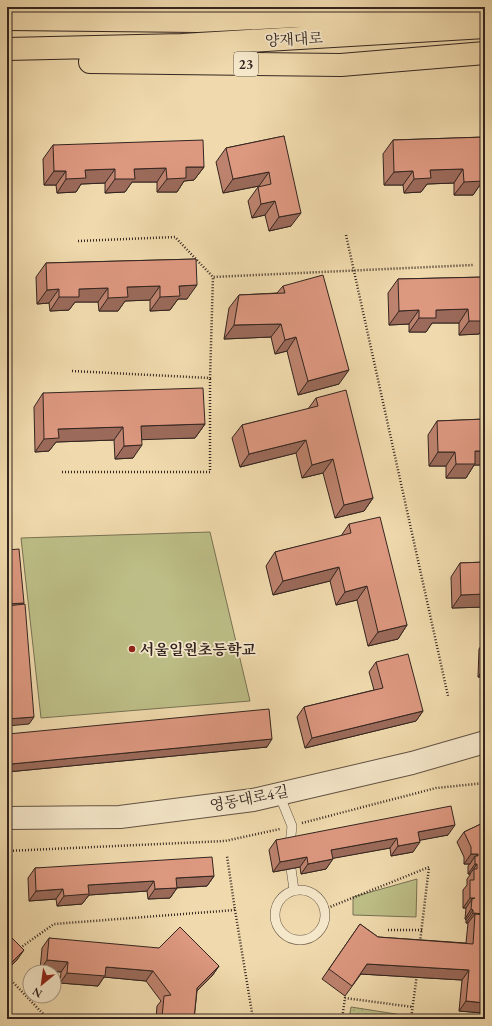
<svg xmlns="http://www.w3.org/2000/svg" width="492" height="1026" viewBox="0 0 492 1026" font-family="'EB Garamond','Noto Serif KR',serif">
  <defs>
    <pattern id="garden-dots" width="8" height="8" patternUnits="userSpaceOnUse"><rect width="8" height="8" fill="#bdbe87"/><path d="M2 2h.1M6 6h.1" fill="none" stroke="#a3a374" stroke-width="1.8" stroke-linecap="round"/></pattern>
  </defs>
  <rect width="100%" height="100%" fill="#f0daad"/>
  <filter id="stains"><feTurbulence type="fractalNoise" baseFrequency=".005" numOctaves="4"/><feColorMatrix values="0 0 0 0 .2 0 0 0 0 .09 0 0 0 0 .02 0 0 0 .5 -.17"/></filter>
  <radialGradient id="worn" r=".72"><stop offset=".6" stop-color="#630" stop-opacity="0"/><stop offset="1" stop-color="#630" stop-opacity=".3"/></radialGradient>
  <path fill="#bdbe87" stroke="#787254" d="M 7,151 L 11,151 L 9,214 L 7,214 Z
    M 7,222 L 10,222 L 9,280 L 7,280 Z
    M 210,532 L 250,701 L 41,718 L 21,538 Z
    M 417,879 L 416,917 L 353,915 L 353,897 Z"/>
  <path fill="url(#garden-dots)" stroke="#787254" d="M 351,1007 L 402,1015 L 402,1019 L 349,1019 Z"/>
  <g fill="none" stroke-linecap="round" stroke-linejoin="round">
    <g stroke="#625243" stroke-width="10">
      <path id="service" d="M 279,794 L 292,826 L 289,854 L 294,890
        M275 915a25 25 0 1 1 50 0a25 25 0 1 1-50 0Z"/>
    </g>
    <g stroke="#625243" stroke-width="24">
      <path id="tertiary" d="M 7,818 L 120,817 L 253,800 L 412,763 L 485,742"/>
    </g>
    <g stroke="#332520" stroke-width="24">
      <path id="primary" d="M 7,19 L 197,21 L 479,7
        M 7,49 L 182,45 L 485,27
        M 90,62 L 341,65 L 485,53"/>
    </g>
    <path stroke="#332520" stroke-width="2.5" stroke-dasharray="1 2" stroke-linecap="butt" d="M 346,235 L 448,696
      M 78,241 L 175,237 L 213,277 L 473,265
      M 72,371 L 210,378 L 213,277
      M 62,472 L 210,472 L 210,378
      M 302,823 L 436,788 L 485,783
      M 7,851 L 225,841 L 280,829
      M 325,909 L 429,867 L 420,942
      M 235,910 L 253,1019
      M 388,930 L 422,930
      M 20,948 L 54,924 L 235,910 L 227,856
      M 7,976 L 48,1019
      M 342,1019 L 345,998 L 413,1007
      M 411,1019 L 417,974"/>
    <use href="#service" stroke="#f5e7ca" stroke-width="9"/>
    <use href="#tertiary" stroke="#f5e7ca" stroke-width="22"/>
    <use href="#primary" stroke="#f0daad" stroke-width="22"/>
  </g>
  <path fill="#be836e" stroke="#332520" d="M 284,136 L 291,226 L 269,231 L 265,215 L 252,218 L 248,201 L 258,187 L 259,187 L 259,186 L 223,193 L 216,162 L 226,148 Z
    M 485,137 L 482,182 L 473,195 L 454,195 L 454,183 L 427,184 L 421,192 L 404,193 L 403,185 L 384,185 L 383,154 L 393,140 Z
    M 53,145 L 204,167 L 194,180 L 184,181 L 177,192 L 157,192 L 157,182 L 132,182 L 125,192 L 105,193 L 105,183 L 81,184 L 76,192 L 57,193 L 56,185 L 44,185 L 43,159 Z
    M 196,259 L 187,299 L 178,299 L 170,310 L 150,311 L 150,300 L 125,301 L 118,311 L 99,311 L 98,302 L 75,302 L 69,310 L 50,311 L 49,303 L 37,304 L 36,277 L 46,263 Z
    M 485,277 L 485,326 L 479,334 L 459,335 L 459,323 L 432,323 L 426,332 L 409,332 L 409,324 L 389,325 L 388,293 L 398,279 Z
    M 283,286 L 339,384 L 298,395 L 287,351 L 275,354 L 271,337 L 224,339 L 229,308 L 239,295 L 277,293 Z
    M 43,393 L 205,424 L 195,438 L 142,439 L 133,458 L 115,459 L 114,440 L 56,442 L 49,451 L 35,452 L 34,407 Z
    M 316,398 L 373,498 L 364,511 L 335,518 L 323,473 L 302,478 L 296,453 L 240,467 L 232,438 L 242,425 L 308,409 Z
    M 485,419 L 485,465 L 474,465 L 466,478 L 446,478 L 446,466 L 429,466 L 428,435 L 437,421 Z
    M 349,524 L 407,625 L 398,639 L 368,646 L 357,600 L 336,605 L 330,581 L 273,595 L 266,566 L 275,552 L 341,536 Z
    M 485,562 L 485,607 L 452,608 L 451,577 L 460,563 Z
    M 485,640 L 485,677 L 478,677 L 479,649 Z
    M 376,662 L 423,711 L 416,721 L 305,748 L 297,717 L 304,707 L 374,690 L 369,672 Z
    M 8,734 L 267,747 L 7,772 L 7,736 Z
    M 485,822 L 483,1013 L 459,1011 L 462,980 L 361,974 L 345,996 L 322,979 L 360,924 L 378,937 L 466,943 L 468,923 L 466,923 L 466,920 L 465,919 L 466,908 L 463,908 L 463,890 L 467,885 L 467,879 L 470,875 L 470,874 L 468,874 L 468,866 L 470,864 L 464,864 L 464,857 L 457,842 L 464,832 Z
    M 448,835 L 419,840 L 413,852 L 391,856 L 390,848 L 333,858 L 326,869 L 301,874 L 300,867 L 273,872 L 269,850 L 276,840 Z
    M 35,868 L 214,876 L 207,886 L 177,888 L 170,898 L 148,899 L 147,891 L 89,895 L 82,904 L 57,906 L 56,899 L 29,901 L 28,878 Z
    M 49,938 L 219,966 L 212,976 L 197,991 L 194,1019 L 156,1019 L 157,1006 L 161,1001 L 146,981 L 104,977 L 98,986 L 60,983 L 61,972 L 40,970 L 42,948 Z"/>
  <path fill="#9b6a5a" stroke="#332520" d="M 186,167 L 204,167 L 194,180 L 184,181 L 177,192 L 157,192 L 167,179 Z
    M 166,168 L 157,182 L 132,182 L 125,192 L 105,193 L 115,179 L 134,169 Z
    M 485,168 L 485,182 L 482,182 L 473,195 L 454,195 L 464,182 L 483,169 Z
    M 115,169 L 105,183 L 81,184 L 76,192 L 57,193 L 66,179 L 85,170 Z
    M 463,169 L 454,183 L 427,184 L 421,192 L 404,193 L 414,179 L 430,170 Z
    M 54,171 L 66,171 L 56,185 L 44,185 Z
    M 413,171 L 403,185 L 384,185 L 394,172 Z
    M 269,172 L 259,186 L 223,193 L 233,179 Z
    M 275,201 L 265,215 L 252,218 L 261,204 Z
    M 301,213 L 291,226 L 269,231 L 279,217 Z
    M 197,285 L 187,299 L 178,299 L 170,310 L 150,311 L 160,297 L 179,286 Z
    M 160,286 L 150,300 L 125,301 L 118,311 L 99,311 L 108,298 L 127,287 Z
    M 108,288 L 98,302 L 75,302 L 69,310 L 50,311 L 59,297 L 79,289 Z
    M 59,289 L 49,303 L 37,304 L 47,290 Z
    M 468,309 L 459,323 L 432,323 L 426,332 L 409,332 L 419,318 L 436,310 Z
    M 419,310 L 409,324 L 389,325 L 399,311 Z
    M 485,313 L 485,326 L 479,334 L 459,335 L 469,321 Z
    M 281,324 L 271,337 L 224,339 L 234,325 Z
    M 296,337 L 287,351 L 275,354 L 285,340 Z
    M 349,370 L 339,384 L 298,395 L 308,381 Z
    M 205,424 L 195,438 L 132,440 L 141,426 Z
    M 123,427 L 114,440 L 56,442 L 49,451 L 35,452 L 44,439 L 58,429 Z
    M 306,440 L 296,453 L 240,467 L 249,454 Z
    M 142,445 L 133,458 L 115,459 L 124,446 Z
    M 475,451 L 485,451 L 485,465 L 474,465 L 466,478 L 446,478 L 456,464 Z
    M 438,452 L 455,452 L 446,466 L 429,466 Z
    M 333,459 L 323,473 L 302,478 L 312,465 Z
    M 373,498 L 364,511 L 335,518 L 344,505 Z
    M 339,567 L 330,581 L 273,595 L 283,581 Z
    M 367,586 L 357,600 L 336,605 L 345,592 Z
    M 485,594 L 485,607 L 452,608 L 461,595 Z
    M 24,603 L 20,608 L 7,610 L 7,604 Z
    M 407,625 L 398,639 L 368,646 L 378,632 Z
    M 485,666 L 485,677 L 478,677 Z
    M 423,711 L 416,721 L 305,748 L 312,738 Z
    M 34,717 L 29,724 L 7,726 L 7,719 Z
    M 272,739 L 267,747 L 7,772 L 7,770 L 11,764 Z
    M 455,825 L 448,835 L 411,842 L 418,832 Z
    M 397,838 L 390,848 L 324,860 L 331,850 Z
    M 420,842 L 413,852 L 391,856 L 398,846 Z
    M 471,854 L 478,854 L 475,858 L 475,856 L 470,864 L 464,864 Z
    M 307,857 L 300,867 L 273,872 L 280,862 Z
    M 333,859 L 326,869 L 301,874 L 308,864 Z
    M 475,864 L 477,864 L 470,874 L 468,874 Z
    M 214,876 L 207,886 L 169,888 L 176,878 Z
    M 154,881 L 147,891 L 89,895 L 82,904 L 57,906 L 64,896 L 88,885 Z
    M 177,888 L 170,898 L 148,899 L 155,889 Z
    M 63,889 L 56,899 L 29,901 L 36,891 Z
    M 470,898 L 475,898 L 472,899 L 466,908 L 463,908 Z
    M 471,909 L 473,910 L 466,920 L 465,919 Z
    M 473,913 L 485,914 L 485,924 L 475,914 L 468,923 L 466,923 Z
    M 24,950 L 17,960 L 7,970 L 7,967 Z
    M 47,960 L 68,962 L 61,972 L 40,970 Z
    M 367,964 L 469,970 L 462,980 L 360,974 Z
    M 219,966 L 212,976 L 190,998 L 197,988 Z
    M 106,967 L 153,971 L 146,981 L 104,977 L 98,986 L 60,983 L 67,973 Z
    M 466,1001 L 485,1003 L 485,1010 L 483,1013 L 459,1011 Z
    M 162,1017 L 184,1019 L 161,1019 Z"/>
  <path fill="#dd9880" stroke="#332520" d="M 284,136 L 301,213 L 279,217 L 275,201 L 261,204 L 258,187 L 271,184 L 269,172 L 233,179 L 226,148 Z
    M 485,137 L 485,168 L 483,169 L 483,181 L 464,182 L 463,169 L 430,170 L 431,178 L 414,179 L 413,171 L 394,172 L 393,140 Z
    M 203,140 L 204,167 L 186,167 L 186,178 L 167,179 L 166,168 L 134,169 L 135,179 L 115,179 L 115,169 L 85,170 L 86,178 L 66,179 L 66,171 L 54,171 L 53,145 Z
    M 196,259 L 197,285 L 179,286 L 180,296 L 160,297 L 160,286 L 127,287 L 128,297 L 108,298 L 108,288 L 79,289 L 79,297 L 59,297 L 59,289 L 47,290 L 46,263 Z
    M 323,275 L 349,370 L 308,381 L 296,337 L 285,340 L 281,324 L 234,325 L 239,295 L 285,293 L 283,286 Z
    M 485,277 L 485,321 L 469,321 L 468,309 L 436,310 L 436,318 L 419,318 L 419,310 L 399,311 L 398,279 Z
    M 203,388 L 205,424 L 141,426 L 142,445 L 124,446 L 123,427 L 58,429 L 59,438 L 44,439 L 43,393 Z
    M 346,390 L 373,498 L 344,505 L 333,459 L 312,465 L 306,440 L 249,454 L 242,425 L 318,406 L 316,398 Z
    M 485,419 L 485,451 L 475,451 L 475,464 L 456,464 L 455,452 L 438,452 L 437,421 Z
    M 380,517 L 407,625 L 378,632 L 367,586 L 345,592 L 339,567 L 283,581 L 275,552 L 351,533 L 349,524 Z
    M 19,549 L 24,603 L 7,604 L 7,550 Z
    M 485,562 L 485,594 L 461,595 L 460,563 Z
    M 25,604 L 34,717 L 7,719 L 7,606 Z
    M 408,654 L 423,711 L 312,738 L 304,707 L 383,688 L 376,662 Z
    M 269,709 L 272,739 L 11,764 L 8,734 Z
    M 451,806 L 455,825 L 418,832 L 420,842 L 398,846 L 397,838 L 331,850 L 333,859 L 308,864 L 307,857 L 280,862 L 276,840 Z
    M 485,822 L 485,914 L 473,913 L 473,910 L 471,909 L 472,899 L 475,898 L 470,898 L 470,880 L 474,880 L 474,869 L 477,869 L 477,864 L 475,864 L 475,856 L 478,856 L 478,854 L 471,854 L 471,847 L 464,832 Z
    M 212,857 L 214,876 L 176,878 L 177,888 L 155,889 L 154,881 L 88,885 L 89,894 L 64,896 L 63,889 L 36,891 L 35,868 Z
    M 475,914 L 485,915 L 485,1003 L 466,1001 L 469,970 L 367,964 L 352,986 L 329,969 L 360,924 L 378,937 L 473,944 Z
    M 180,927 L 219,966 L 197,988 L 194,1019 L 184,1019 L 162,1017 L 164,996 L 171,995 L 153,971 L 106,967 L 105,976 L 67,973 L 68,962 L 47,960 L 49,938 L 159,948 Z
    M 7,933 L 24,950 L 7,967 Z"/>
  <circle fill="#8f2418" stroke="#f5e7ca" stroke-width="1.5" cx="132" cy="649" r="4"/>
  <g text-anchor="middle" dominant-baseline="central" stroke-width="3.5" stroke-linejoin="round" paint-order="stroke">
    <rect fill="#f5e7ca" stroke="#6d5f53" stroke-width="1" x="234" y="52" width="24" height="24" rx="3"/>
    <g font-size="14" font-weight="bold" fill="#332520">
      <text x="246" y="64">23</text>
    </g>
    <g font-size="15" fill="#332520" stroke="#f5e7ca">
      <text transform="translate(294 39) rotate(-3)">양재대로</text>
      <text transform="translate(249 798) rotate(-11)">영동대로4길</text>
    </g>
    <g font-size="15" font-weight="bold" fill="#332520" stroke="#f5e7ca" text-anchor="start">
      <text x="140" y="649">서울일원초등학교</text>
    </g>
  </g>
  <rect width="492" height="1026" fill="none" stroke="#f0daad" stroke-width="24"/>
  <rect x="8" y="8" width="476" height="1010" fill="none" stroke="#332520" stroke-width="2"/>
  <rect x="12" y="12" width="468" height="1002" fill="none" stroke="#332520"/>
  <g transform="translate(42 984) rotate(209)"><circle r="19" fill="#f5e7ca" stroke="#a79986"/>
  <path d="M0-3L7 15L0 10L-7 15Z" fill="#8f2418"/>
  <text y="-6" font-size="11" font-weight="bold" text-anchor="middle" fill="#332520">N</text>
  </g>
  <rect width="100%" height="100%" filter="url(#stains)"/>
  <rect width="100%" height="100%" fill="url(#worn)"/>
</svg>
